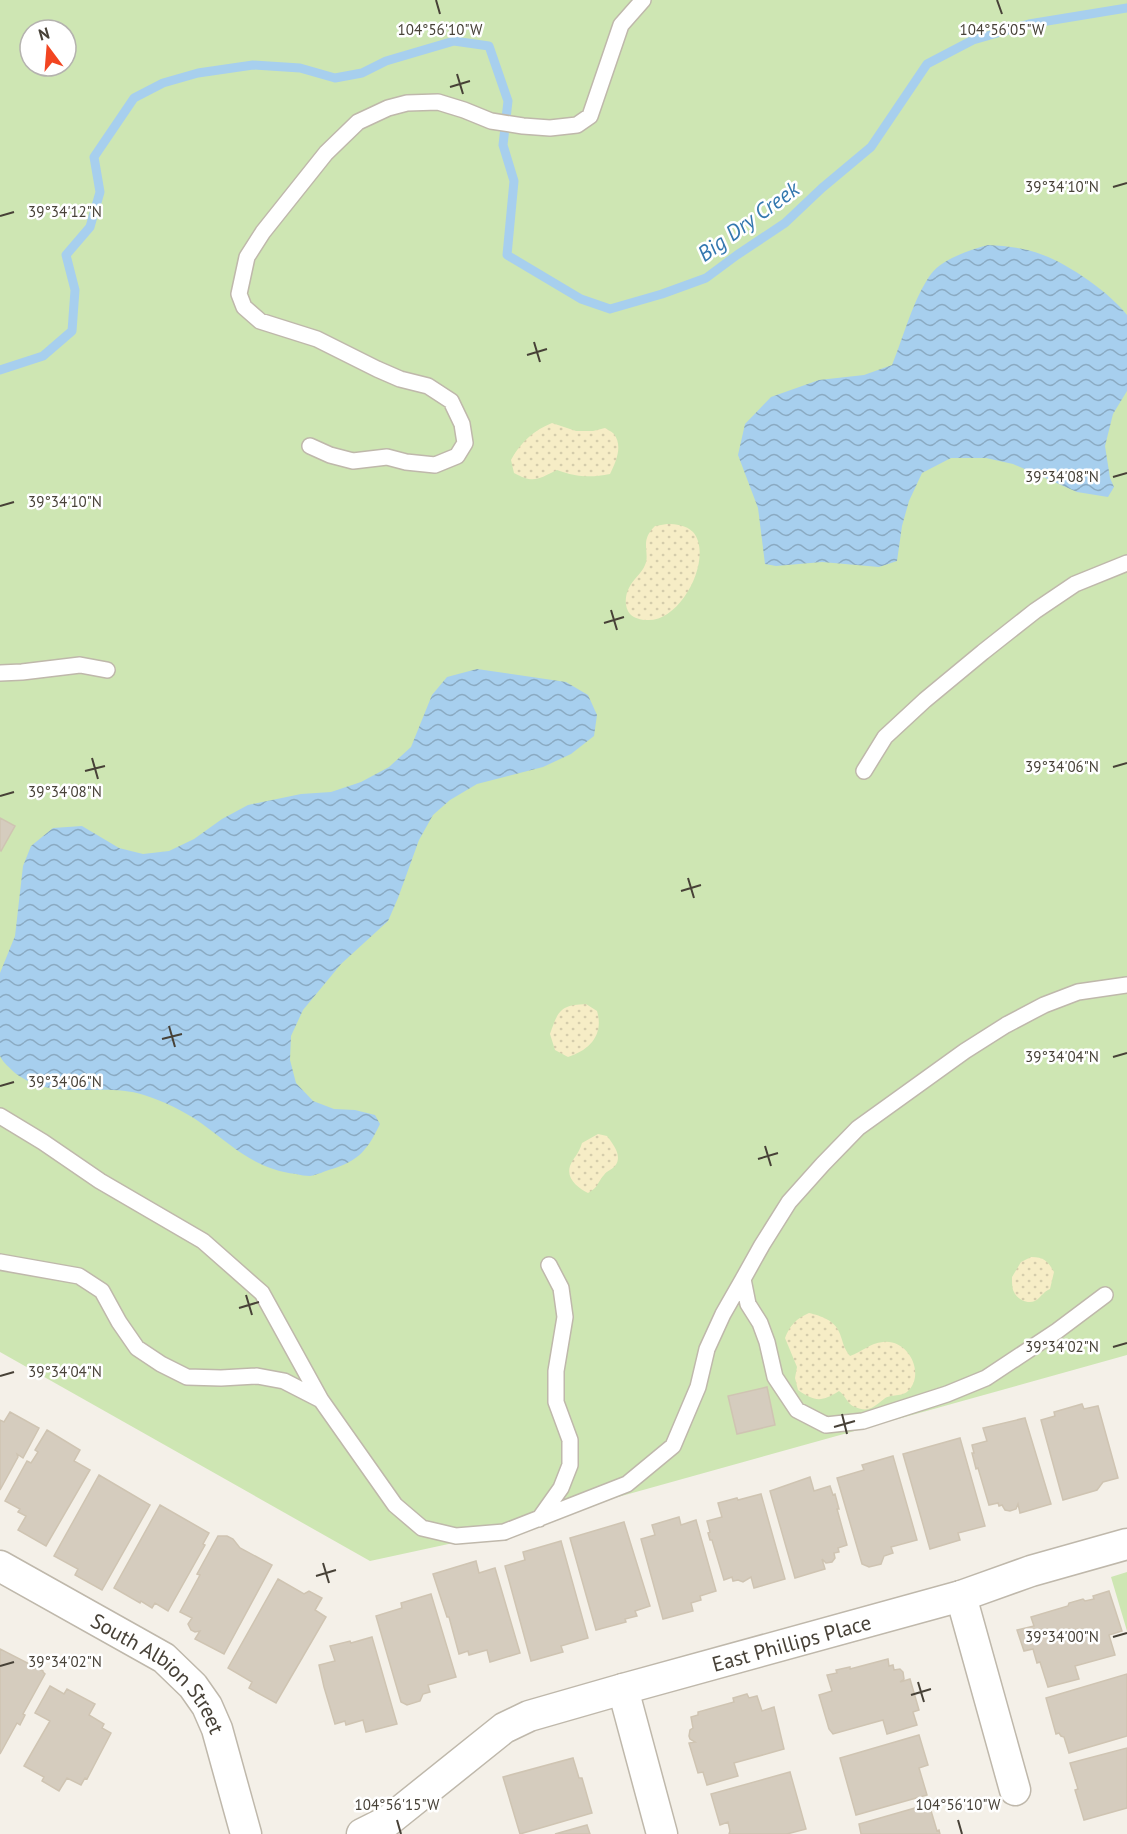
<svg xmlns="http://www.w3.org/2000/svg" width="1127" height="1834" viewBox="0 0 1127 1834" font-family="'PT Sans',sans-serif">
  <defs>
    <pattern id="sand-dots" width="8" height="8" patternUnits="userSpaceOnUse" patternTransform="scale(1.5)"><rect width="8" height="8" fill="#f6edc6"/><path d="M2 2h.1M6 6h.1" fill="none" stroke="#d4ccab" stroke-width="1.8" stroke-linecap="round"/></pattern>
    <pattern id="water-waves" width="16" height="10" patternUnits="userSpaceOnUse" patternTransform="scale(1.5)"><rect width="16" height="10" fill="#a7cfee"/><path d="M0 5q4-4 8 0t8 0" fill="none" stroke="#8aaac2"/></pattern>
  </defs>
  <rect width="100%" height="100%" fill="#f4f0e8"/>
  <path fill="#cee6b3" fill-rule="evenodd" d="M 0,0 L 1127,0 L 1127,1355 L 539,1519 L 504,1532 L 370,1561 L 0,1352 ZM 30,30 L 66,30 L 66,66 L 30,66 Z
    M 1127,1572 L 1127,1631 L 1111,1577 Z"/>
  <path fill="url(#sand-dots)" d="M 552,423 L 576,431 L 593,431 L 605,428 C 608,430 611,431 614,434 C 623,446 616,462 610,474 C 590,478 576,477 557,470 C 538,479 534,484 514,473 L 511,460 C 520,443 534,430 552,423 Z
    M 667,524 C 676,524 686,525 693,532 C 714,556 682,622 647,620 C 641,620 634,618 630,614 C 624,607 625,595 629,588 C 633,579 642,573 645,565 C 649,557 644,546 647,538 C 648,534 652,529 655,526 Z
    M 586,1004 L 597,1011 C 604,1035 590,1050 568,1057 L 555,1050 L 550,1034 C 558,1011 560,1005 586,1004 Z
    M 598,1134 L 607,1136 C 613,1144 623,1156 615,1166 C 612,1170 606,1171 604,1175 C 596,1184 600,1186 588,1193 C 578,1188 566,1179 570,1166 C 573,1158 579,1154 582,1143 Z
    M 1031,1257 C 1044,1257 1048,1261 1054,1272 L 1050,1289 C 1044,1292 1043,1294 1039,1298 C 1032,1306 1018,1301 1014,1292 C 1012,1289 1012,1282 1012,1277 L 1021,1262 Z
    M 809,1313 C 821,1316 835,1320 840,1334 C 843,1342 844,1349 850,1356 C 862,1352 870,1343 883,1342 C 908,1339 925,1372 909,1390 C 902,1398 891,1393 884,1399 C 874,1407 868,1413 855,1407 C 847,1404 846,1396 839,1391 C 822,1402 815,1402 798,1390 L 795,1378 L 797,1367 L 785,1338 C 790,1325 796,1319 809,1313 Z"/>
  <path fill="url(#water-waves)" d="M 988,245 C 1007,246 1025,248 1043,255 C 1070,265 1110,293 1127,315 L 1127,391 L 1113,414 L 1105,446 L 1110,478 L 1114,487 L 1108,497 L 1077,492 L 1013,464 L 986,458 L 951,458 L 922,473 L 909,501 L 902,526 L 897,561 L 879,567 L 822,562 L 776,566 L 765,564 L 758,508 L 738,455 L 745,424 L 771,397 L 819,380 L 864,375 L 892,365 C 904,336 913,299 931,274 C 942,259 970,250 988,245 Z
    M 477,669 L 566,682 L 588,695 L 597,715 L 594,736 L 571,754 L 543,767 L 477,784 L 450,800 L 433,815 L 419,840 L 398,898 L 388,921 L 341,964 L 303,1010 L 291,1036 L 290,1060 L 296,1083 L 313,1101 L 334,1109 L 355,1110 L 375,1115 L 380,1124 C 368,1149 359,1161 332,1169 C 325,1171 317,1175 310,1176 C 306,1176 300,1175 296,1174 C 254,1169 233,1146 201,1123 C 184,1111 163,1101 144,1095 C 101,1081 55,1103 15,1073 C 9,1067 4,1064 0,1056 L 0,973 L 15,936 L 23,866 L 31,846 L 53,828 L 82,826 L 119,848 L 143,854 L 169,851 L 194,839 L 222,819 L 248,805 L 301,794 L 331,792 L 361,782 L 389,767 L 411,747 L 432,695 L 447,677 Z"/>
  <g fill="none" stroke-linecap="round" stroke-linejoin="round">
    <path stroke="#a7cfee" stroke-width="9" d="M 0,370 L 43,356 L 72,331 L 75,290 L 66,255 L 90,227 L 100,192 L 94,157 L 134,98 L 163,83 L 198,73 L 253,65 L 300,68 L 335,78 L 362,73 L 386,61 L 454,41 L 489,46 L 508,101 L 503,145 L 514,181 L 507,255 L 581,299 L 610,309 L 662,294 L 706,278 L 737,255 L 785,223 L 822,188 L 871,147 L 927,64 L 973,40 L 1029,24 L 1127,8"/>
  </g>
  <path fill="#d5ccbe" stroke="#cfc4b2" stroke-width="1.5" d="M 0,818 L 15,826 L 1,851 L 0,850 Z
    M 767,1387 L 775,1425 L 737,1434 L 728,1396 Z
    M 1082,1404 L 1084,1409 L 1098,1406 L 1118,1478 L 1103,1482 L 1097,1490 L 1063,1500 L 1041,1420 L 1055,1416 L 1054,1412 Z
    M 10,1412 L 39,1428 L 23,1458 L 17,1454 L 18,1457 L 0,1490 L 0,1420 L 4,1422 Z
    M 1025,1418 L 1051,1504 L 1020,1513 L 1018,1504 L 1016,1509 L 1010,1511 L 1005,1510 L 1002,1505 L 999,1506 L 998,1503 L 989,1505 L 978,1468 L 976,1469 L 972,1453 L 974,1453 L 972,1445 L 987,1441 L 983,1428 Z
    M 47,1430 L 80,1450 L 74,1461 L 90,1470 L 46,1546 L 18,1530 L 26,1516 L 18,1512 L 20,1509 L 5,1501 L 27,1461 L 31,1463 L 38,1452 L 35,1450 Z
    M 960,1438 L 985,1526 L 958,1533 L 960,1540 L 930,1549 L 903,1454 Z
    M 893,1456 L 917,1540 L 891,1547 L 893,1553 L 884,1556 L 881,1564 L 869,1567 L 862,1564 L 837,1478 L 864,1470 L 862,1465 Z
    M 99,1475 L 150,1505 L 102,1590 L 75,1575 L 78,1569 L 54,1556 Z
    M 810,1477 L 814,1491 L 830,1486 L 833,1495 L 835,1494 L 839,1509 L 837,1509 L 847,1545 L 838,1548 L 839,1552 L 834,1553 L 835,1558 L 832,1562 L 826,1563 L 822,1559 L 825,1569 L 795,1578 L 770,1491 Z
    M 761,1494 L 785,1579 L 754,1588 L 751,1577 L 743,1582 L 738,1580 L 733,1581 L 732,1577 L 724,1580 L 712,1540 L 710,1540 L 708,1533 L 710,1532 L 707,1521 L 722,1517 L 718,1503 L 737,1498 L 738,1500 Z
    M 160,1505 L 209,1533 L 203,1544 L 205,1545 L 168,1611 L 155,1603 L 152,1608 L 141,1601 L 140,1603 L 114,1588 Z
    M 679,1517 L 681,1525 L 696,1520 L 716,1591 L 700,1596 L 701,1600 L 691,1603 L 693,1611 L 663,1619 L 641,1539 L 655,1535 L 652,1525 Z
    M 624,1522 L 650,1606 L 635,1611 L 637,1616 L 625,1619 L 626,1622 L 596,1630 L 570,1538 Z
    M 218,1536 L 227,1536 L 233,1539 L 240,1548 L 272,1565 L 224,1654 L 195,1639 L 200,1631 L 195,1632 L 191,1630 L 188,1624 L 192,1618 L 180,1612 L 200,1575 L 197,1574 Z
    M 561,1541 L 588,1638 L 561,1646 L 563,1652 L 531,1661 L 505,1566 L 525,1560 L 523,1552 Z
    M 476,1561 L 479,1573 L 495,1568 L 520,1653 L 490,1662 L 487,1650 L 469,1655 L 468,1651 L 459,1654 L 449,1617 L 447,1617 L 433,1574 Z
    M 278,1579 L 304,1594 L 309,1591 L 322,1598 L 315,1610 L 326,1617 L 276,1703 L 249,1688 L 252,1682 L 228,1668 Z
    M 1109,1591 L 1122,1631 L 1109,1635 L 1115,1655 L 1075,1666 L 1079,1679 L 1048,1687 L 1040,1662 L 1037,1663 L 1033,1649 L 1024,1651 L 1017,1630 L 1034,1626 L 1031,1617 L 1068,1606 L 1069,1603 L 1083,1599 L 1085,1601 L 1094,1599 L 1093,1596 Z
    M 431,1594 L 456,1677 L 428,1685 L 430,1692 L 423,1694 L 420,1701 L 407,1705 L 401,1702 L 376,1616 L 402,1608 L 401,1603 Z
    M 372,1637 L 397,1724 L 366,1732 L 363,1720 L 346,1725 L 345,1721 L 335,1724 L 324,1687 L 319,1665 L 335,1661 L 330,1646 L 350,1641 L 351,1643 Z
    M 0,1649 L 43,1671 L 43,1672 L 45,1674 L 23,1714 L 25,1715 L 20,1725 L 17,1723 L 0,1754 Z
    M 888,1659 L 889,1666 L 893,1665 L 894,1670 L 900,1669 L 903,1672 L 904,1679 L 900,1682 L 910,1679 L 919,1710 L 913,1712 L 917,1725 L 887,1734 L 883,1720 L 833,1734 L 829,1729 L 819,1695 L 832,1691 L 827,1675 L 837,1673 L 836,1670 L 850,1667 L 850,1669 Z
    M 1127,1674 L 1127,1736 L 1069,1753 L 1064,1737 L 1061,1736 L 1059,1733 L 1056,1734 L 1046,1698 Z
    M 50,1686 L 64,1694 L 67,1689 L 95,1704 L 89,1715 L 104,1724 L 102,1728 L 111,1733 L 87,1779 L 85,1778 L 81,1785 L 67,1778 L 59,1791 L 42,1781 L 44,1777 L 24,1766 L 50,1721 L 35,1713 Z
    M 747,1694 L 749,1698 L 757,1696 L 762,1711 L 774,1707 L 784,1749 L 734,1763 L 738,1776 L 707,1785 L 703,1772 L 698,1773 L 689,1743 L 695,1742 L 690,1739 L 689,1736 L 690,1730 L 693,1728 L 691,1717 L 698,1715 L 698,1712 L 734,1702 L 733,1698 Z
    M 919,1735 L 928,1765 L 919,1768 L 927,1795 L 856,1815 L 840,1758 Z
    M 1127,1748 L 1127,1808 L 1084,1820 L 1075,1790 L 1078,1789 L 1070,1763 Z
    M 573,1758 L 579,1778 L 582,1778 L 592,1813 L 520,1834 L 503,1777 Z
    M 790,1772 L 806,1829 L 787,1834 L 729,1834 L 730,1831 L 728,1822 L 720,1825 L 711,1794 Z
    M 929,1804 L 937,1831 L 939,1830 L 940,1834 L 861,1834 L 859,1824 Z
    M 587,1825 L 590,1834 L 555,1834 Z"/>
  <g fill="none" stroke-linecap="round" stroke-linejoin="round">
    <g stroke="#bfb8ab" stroke-width="18">
      <path id="service" d="M 310,446 L 330,455 L 353,461 L 387,457 L 406,462 L 435,465 L 457,456 L 465,443 L 462,424 L 451,401 L 428,386 L 400,379 L 377,369 L 317,339 L 260,321 L 244,307 L 239,294 L 247,257 L 263,232 L 326,153 L 358,122 L 388,108 L 407,103 L 438,102 L 464,110 L 491,121 L 523,126 L 550,128 L 577,125 L 590,116 L 621,25 L 643,0
        M 0,673 L 22,672 L 80,665 L 107,670
        M 864,771 L 885,737 L 925,700 L 983,652 L 1035,611 L 1075,584 L 1127,563
        M 0,1116 L 43,1142 L 100,1181 L 203,1241 L 262,1293 L 321,1400
        M 0,1262 L 79,1276 L 102,1291 L 119,1322 L 137,1348 L 161,1364 L 187,1377 L 221,1378 L 257,1376 L 284,1381 L 321,1400 L 395,1505 L 422,1528 L 456,1536 L 504,1532 L 627,1484 L 673,1446 L 698,1387 L 707,1349 L 723,1314 L 743,1279
        M 1105,1295 L 1057,1331 L 986,1378 L 947,1394 L 863,1421 L 826,1425 L 797,1410 L 775,1377 L 767,1342 L 760,1323 L 748,1304 L 743,1279 L 762,1245 L 789,1202 L 823,1164 L 858,1128 L 965,1051 L 1006,1025 L 1044,1005 L 1078,992 L 1127,985
        M 539,1519 L 561,1488 L 570,1465 L 570,1440 L 556,1402 L 556,1371 L 565,1317 L 561,1288 L 549,1265"/>
    </g>
    <g stroke="#bfb8ab" stroke-width="33">
      <g id="minor">
        <path id="s1" d="M 0,1566 L 164,1658 L 193,1686 L 207,1706 L 217,1729 L 246,1834"/>
        <path d="M 961,1596 L 1015,1790"/>
        <path d="M 623,1689 L 662,1834"/>
        <path id="s2" d="M 362,1834 L 388,1821 L 504,1728 L 529,1716 L 623,1689 L 961,1596 L 1031,1571 L 1127,1544"/>
      </g>
    </g>
    <use href="#service" stroke="#fff" stroke-width="15"/>
    <use href="#minor" stroke="#fff" stroke-width="30"/>
  </g>
  <path fill="none" stroke="#474137" stroke-width="2" d="M 436,0 L 440,14M 997,0 L 1002,14M 457,74 L 463,94M 450,87 L 470,81M 1113,187 L 1127,183M 0,216 L 14,212M 534,342 L 540,362M 527,355 L 547,349M 1113,477 L 1127,473M 0,506 L 14,502M 611,610 L 617,630M 604,623 L 624,617M 92,758 L 98,779M 1113,767 L 1127,763M 85,771 L 105,766M 0,796 L 14,792M 688,878 L 694,898M 681,891 L 701,885M 169,1026 L 175,1047M 162,1039 L 182,1034M 1113,1057 L 1127,1053M 0,1086 L 14,1082M 765,1146 L 771,1166M 758,1159 L 778,1153M 246,1295 L 252,1315M 239,1308 L 259,1302M 1113,1347 L 1127,1343M 0,1376 L 14,1372M 842,1414 L 847,1434M 834,1427 L 855,1421M 323,1563 L 329,1583M 316,1576 L 336,1570M 1113,1637 L 1127,1633M 0,1666 L 14,1662M 918,1682 L 924,1702M 911,1695 L 931,1689M 397,1820 L 401,1834M 958,1820 L 962,1834"/>
  <g text-anchor="middle" dominant-baseline="central" stroke-width="5" stroke-linejoin="round" paint-order="stroke">
    <g font-size="21" fill="#474137" stroke="#fff">
      <text stroke="none"><textPath href="#s2" startOffset="478">East Phillips Place</textPath></text>
      <text stroke="none"><textPath href="#s1" startOffset="194">South Albion Street</textPath></text>
    </g>
    <g font-size="22" font-style="italic" fill="#3478af" stroke="#fff">
      <text transform="translate(748 221) rotate(-36)">Big Dry Creek</text>
    </g>
  </g>
  <g font-size="15" text-anchor="middle" fill="#474137" stroke="#fff" stroke-width="5" stroke-linejoin="round" paint-order="stroke">
    <text x="440" y="35">104°56'10"W</text>
    <text x="1002" y="35">104°56'05"W</text>
    <text x="1062" y="192">39°34'10"N</text>
    <text x="65" y="217">39°34'12"N</text>
    <text x="1062" y="482">39°34'08"N</text>
    <text x="65" y="507">39°34'10"N</text>
    <text x="1062" y="772">39°34'06"N</text>
    <text x="65" y="797">39°34'08"N</text>
    <text x="1062" y="1062">39°34'04"N</text>
    <text x="65" y="1087">39°34'06"N</text>
    <text x="1062" y="1352">39°34'02"N</text>
    <text x="65" y="1377">39°34'04"N</text>
    <text x="1062" y="1642">39°34'00"N</text>
    <text x="65" y="1667">39°34'02"N</text>
    <text x="397" y="1810">104°56'15"W</text>
    <text x="958" y="1810">104°56'10"W</text>
  </g>
  <g transform="translate(48 48) rotate(344)"><circle r="28" fill="#ffffff" stroke="#b5b3af" stroke-width="1.5"/>
  <path d="M0-4.5L10 22L0 15L-10 22Z" fill="#f24521"/>
  <text y="-9" font-size="16" font-weight="bold" text-anchor="middle" fill="#474137">N</text>
  </g>
</svg>
